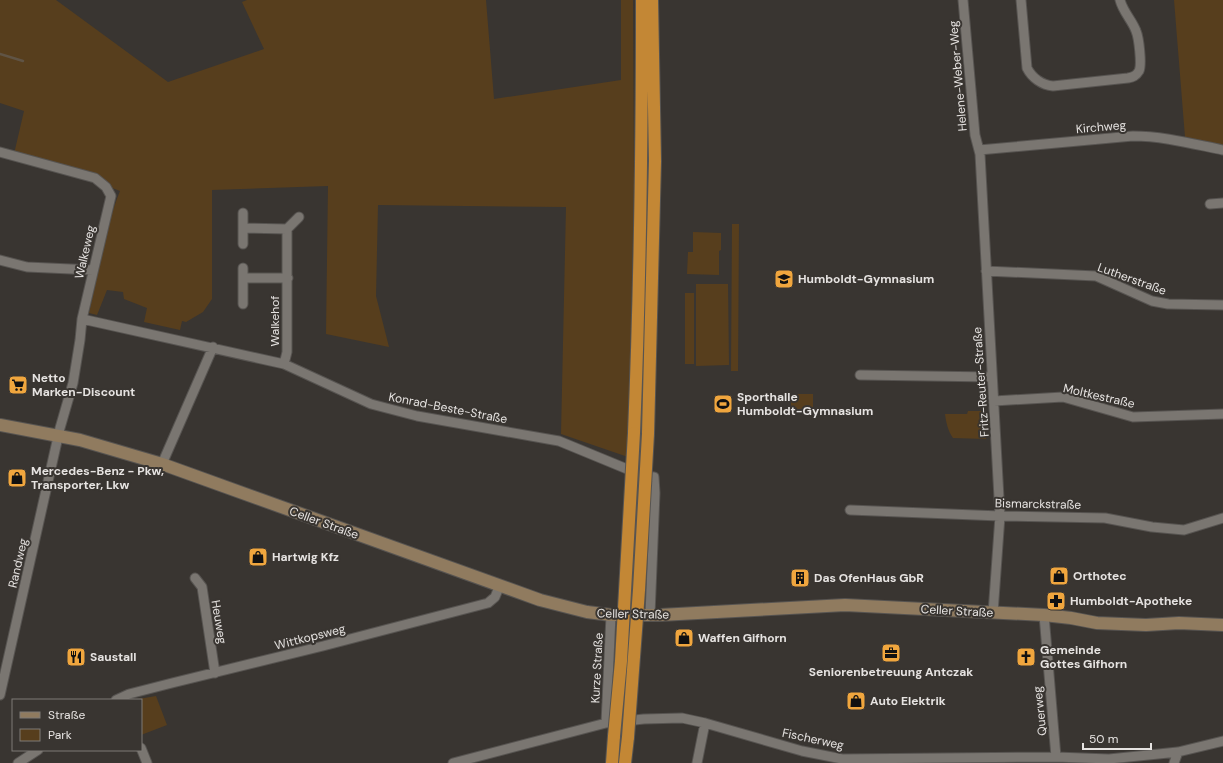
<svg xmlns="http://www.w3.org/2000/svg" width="1223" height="763" viewBox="0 0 1223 763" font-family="'DM Sans',sans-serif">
  <rect width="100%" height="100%" fill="#393531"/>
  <path fill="#573e1d" d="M 0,0 L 56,0 L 168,82 L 264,49 L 242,2 L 247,0 L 486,0 L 494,99 L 621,80 L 621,0 L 633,0 L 634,185 L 628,457 L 561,434 L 566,207 L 378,205 L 376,296 L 389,347 L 326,334 L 328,186 L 212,190 L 212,299 L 203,312 L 186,322 L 182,321 L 180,330 L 144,322 L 147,308 L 124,299 L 123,292 L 107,290 L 97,315 L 89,313 C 98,274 105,227 120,191 L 85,177 L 14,154 L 24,111 L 0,103 Z
    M 1174,0 L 1223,0 L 1223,145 L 1185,137 Z
    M 732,224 L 739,224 L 738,371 L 731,371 Z
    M 693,232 L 721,233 L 721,250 L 719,251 L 719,275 L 687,274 L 688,252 L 693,252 Z
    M 696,284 L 728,284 L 729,365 L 696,366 Z
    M 685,293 L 694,293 L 694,364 L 685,364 Z
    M 791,394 L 813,394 L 813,410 L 791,410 Z
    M 968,411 L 984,411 L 986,439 L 953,438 C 948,431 946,422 945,414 L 967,414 Z
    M 156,696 L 167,725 L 141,735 L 141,700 L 133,700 Z"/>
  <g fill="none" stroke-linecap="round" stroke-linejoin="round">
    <path stroke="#605445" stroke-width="2.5" d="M 0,54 L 23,61"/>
    <g stroke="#575451" stroke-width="11">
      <path id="street" d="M 963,0 L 975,135 L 980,154 L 1000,516 L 993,613
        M 1021,0 L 1027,68 C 1032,78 1042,85 1053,86 L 1128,78 C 1133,77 1136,76 1139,71 C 1142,65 1139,38 1136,31 C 1132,20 1123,12 1120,0
        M 979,150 L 1133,136 C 1163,136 1193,144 1223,150
        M 0,152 L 95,178 L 106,187 L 111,196 L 82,319 L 80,340 L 73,383 L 60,428 L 0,695
        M 1210,204 L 1223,203
        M 243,213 L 243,244
        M 243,228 L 287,229 L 299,217
        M 0,260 L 27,267 L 93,270
        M 986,271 L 1096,276 L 1152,301 L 1168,304 L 1223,305
        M 243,278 L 288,278
        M 243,304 L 243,268
        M 82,319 L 284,364 L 371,404 L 417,416 L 559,441 L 644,476 L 654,477 L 655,493 L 650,615
        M 284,364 L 287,352 L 287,229
        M 860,375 L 992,377
        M 994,401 L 1063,397 L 1133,417 L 1223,414
        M 162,464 L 213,347
        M 850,510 L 1000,516 L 1105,518 L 1152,527 L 1184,530 L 1223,518
        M 195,578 L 202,587 L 215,673
        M 1044,615 L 1056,757
        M 116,700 L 129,694 L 172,683 L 323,646 L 488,603 L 495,597 L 500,585
        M 606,723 L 611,615
        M 141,748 L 147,763
        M 18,763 L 38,750
        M 453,763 L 606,723 L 644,719 L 682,718 L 705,723 L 802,751 L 842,759 L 1056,757 L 1109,759 L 1178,752 L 1223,741
        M 697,763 L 705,723
        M 1174,763 L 1178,752"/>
    </g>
    <g stroke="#575451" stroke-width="14">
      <path id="secondary" d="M 0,425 L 80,440 L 162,464 L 540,600 L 587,612 L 611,615 L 660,615 L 845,605 L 1044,615 L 1071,618 L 1097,623 L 1146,625 L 1179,623 L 1223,625"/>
    </g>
    <g stroke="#575451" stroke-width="14">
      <path id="highway" d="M 634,433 C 640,289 642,144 642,0
        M 648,434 L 655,161 L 652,0
        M 612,763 L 614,736
        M 625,763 L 628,737"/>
    </g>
    <use href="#street" stroke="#7a7671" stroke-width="9"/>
    <use href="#secondary" stroke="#907b5f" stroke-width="12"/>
    <use href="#highway" stroke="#c38735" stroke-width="12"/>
    <g stroke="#575451" stroke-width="14" stroke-linecap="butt">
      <path id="highway-bridge" d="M 614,736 L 621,661 L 634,433
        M 628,737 L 639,590 L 648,434"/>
    </g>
    <use href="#highway-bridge" stroke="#c38735" stroke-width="12"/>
  </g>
  <defs>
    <g id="school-square" transform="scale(1)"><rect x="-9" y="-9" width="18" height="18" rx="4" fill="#f0a63e" stroke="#393531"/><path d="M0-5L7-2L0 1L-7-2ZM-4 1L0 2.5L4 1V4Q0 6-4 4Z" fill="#111"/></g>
    <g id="supermarket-square" transform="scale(1)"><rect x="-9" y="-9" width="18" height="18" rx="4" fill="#f0a63e" stroke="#393531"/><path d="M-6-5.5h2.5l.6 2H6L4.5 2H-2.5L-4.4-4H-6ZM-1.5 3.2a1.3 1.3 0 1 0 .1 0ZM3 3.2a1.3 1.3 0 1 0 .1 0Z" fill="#111"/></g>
    <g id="stadium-square" transform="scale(1)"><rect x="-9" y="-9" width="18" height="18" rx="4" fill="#f0a63e" stroke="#393531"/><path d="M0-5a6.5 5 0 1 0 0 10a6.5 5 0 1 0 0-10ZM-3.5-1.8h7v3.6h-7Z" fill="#111"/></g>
    <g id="shop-square" transform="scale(1)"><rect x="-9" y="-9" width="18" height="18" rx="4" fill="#f0a63e" stroke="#393531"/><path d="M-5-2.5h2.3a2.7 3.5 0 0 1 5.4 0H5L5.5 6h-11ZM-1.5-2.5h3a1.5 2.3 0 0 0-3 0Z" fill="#111"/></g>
    <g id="building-square" transform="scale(1)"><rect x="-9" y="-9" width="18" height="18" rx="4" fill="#f0a63e" stroke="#393531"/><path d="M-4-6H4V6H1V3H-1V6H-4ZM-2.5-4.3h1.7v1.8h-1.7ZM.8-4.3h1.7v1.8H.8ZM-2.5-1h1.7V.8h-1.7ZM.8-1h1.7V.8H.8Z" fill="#111"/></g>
    <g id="pharmacy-square" transform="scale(1)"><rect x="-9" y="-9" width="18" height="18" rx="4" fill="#f0a63e" stroke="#393531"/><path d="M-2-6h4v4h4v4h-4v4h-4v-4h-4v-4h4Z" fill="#111"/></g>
    <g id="office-square" transform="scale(1)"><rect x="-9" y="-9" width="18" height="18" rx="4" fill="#f0a63e" stroke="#393531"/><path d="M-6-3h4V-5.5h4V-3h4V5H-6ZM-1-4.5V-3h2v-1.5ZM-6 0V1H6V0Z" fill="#111"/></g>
    <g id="restaurant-square" transform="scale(1)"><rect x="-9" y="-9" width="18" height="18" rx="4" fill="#f0a63e" stroke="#393531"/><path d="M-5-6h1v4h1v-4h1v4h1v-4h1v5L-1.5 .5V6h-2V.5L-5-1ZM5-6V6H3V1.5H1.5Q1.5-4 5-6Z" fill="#111"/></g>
    <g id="church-square" transform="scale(1)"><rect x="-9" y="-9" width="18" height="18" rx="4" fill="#f0a63e" stroke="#393531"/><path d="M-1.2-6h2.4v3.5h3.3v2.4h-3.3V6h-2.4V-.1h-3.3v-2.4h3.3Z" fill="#111"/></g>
  </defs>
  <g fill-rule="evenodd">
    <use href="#school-square" x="784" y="279"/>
    <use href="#supermarket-square" x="18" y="385"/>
    <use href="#stadium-square" x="723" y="404"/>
    <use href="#shop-square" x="17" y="478"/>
    <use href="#shop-square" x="258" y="557"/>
    <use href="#shop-square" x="1059" y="576"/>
    <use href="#building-square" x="800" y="578"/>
    <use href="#pharmacy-square" x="1056" y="601"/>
    <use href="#shop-square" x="684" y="638"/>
    <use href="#office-square" x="891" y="653"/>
    <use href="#restaurant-square" x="76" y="657"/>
    <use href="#church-square" x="1026" y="657"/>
    <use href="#shop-square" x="856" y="701"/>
  </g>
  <g text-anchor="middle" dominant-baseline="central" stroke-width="4" stroke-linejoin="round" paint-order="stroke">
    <g font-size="12" fill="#e6e3e1" stroke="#393531">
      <text transform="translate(958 76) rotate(-95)">Helene-Weber-Weg</text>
      <text transform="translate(1101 127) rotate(-5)">Kirchweg</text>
      <text transform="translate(85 252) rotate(-77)">Walkeweg</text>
      <text transform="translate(1132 279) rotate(20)">Lutherstraße</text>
      <text transform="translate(275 321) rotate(-90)">Walkehof</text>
      <text transform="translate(981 382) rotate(-94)">Fritz-Reuter-Straße</text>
      <text transform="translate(1099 396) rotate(13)">Moltkestraße</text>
      <text transform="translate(448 408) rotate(11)">Konrad-Beste-Straße</text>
      <text transform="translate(1038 504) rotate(1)">Bismarckstraße</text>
      <text transform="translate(324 523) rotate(20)">Celler Straße</text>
      <text transform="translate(18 563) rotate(-77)">Randweg</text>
      <text transform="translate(957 611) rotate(3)">Celler Straße</text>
      <text transform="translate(633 614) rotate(1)">Celler Straße</text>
      <text transform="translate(219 622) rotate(81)">Heuweg</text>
      <text transform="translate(310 637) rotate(-14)">Wittkopsweg</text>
      <text transform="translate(597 668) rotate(-87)">Kurze Straße</text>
      <text transform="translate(1040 711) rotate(-96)">Querweg</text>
      <text transform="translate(813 739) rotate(12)">Fischerweg</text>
    </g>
    <g font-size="12" font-weight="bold" fill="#e6e3e1" stroke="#393531" text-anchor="start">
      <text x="798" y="279">Humboldt-Gymnasium</text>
      <text x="32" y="378">Netto<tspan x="32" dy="14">Marken-Discount</tspan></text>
      <text x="737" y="397">Sporthalle<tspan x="737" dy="14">Humboldt-Gymnasium</tspan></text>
      <text x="31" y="471">Mercedes-Benz - Pkw,<tspan x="31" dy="14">Transporter, Lkw</tspan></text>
      <text x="272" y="557">Hartwig Kfz</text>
      <text x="1073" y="576">Orthotec</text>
      <text x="814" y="578">Das OfenHaus GbR</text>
      <text x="1070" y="601">Humboldt-Apotheke</text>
      <text x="698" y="638">Waffen Gifhorn</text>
      <text x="1040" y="650">Gemeinde<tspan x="1040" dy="14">Gottes Gifhorn</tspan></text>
      <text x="90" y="657">Saustall</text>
      <text x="891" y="672" text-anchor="middle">Seniorenbetreuung Antczak</text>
      <text x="870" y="701">Auto Elektrik</text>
    </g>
  </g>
  <rect x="12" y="699" width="130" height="52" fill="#393531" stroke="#7e7b77"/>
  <rect x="20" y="712" width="20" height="6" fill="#907b5f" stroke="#7e7b77"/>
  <text x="48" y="719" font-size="12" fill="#e6e3e1">Straße</text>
  <rect x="20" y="729" width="20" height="12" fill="#573e1d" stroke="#7e7b77"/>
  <text x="48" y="739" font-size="12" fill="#e6e3e1">Park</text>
  <path d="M1083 743v6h68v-6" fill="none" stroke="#e6e3e1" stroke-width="2"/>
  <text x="1089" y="743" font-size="12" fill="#e6e3e1" stroke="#393531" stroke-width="3" paint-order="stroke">50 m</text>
</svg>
